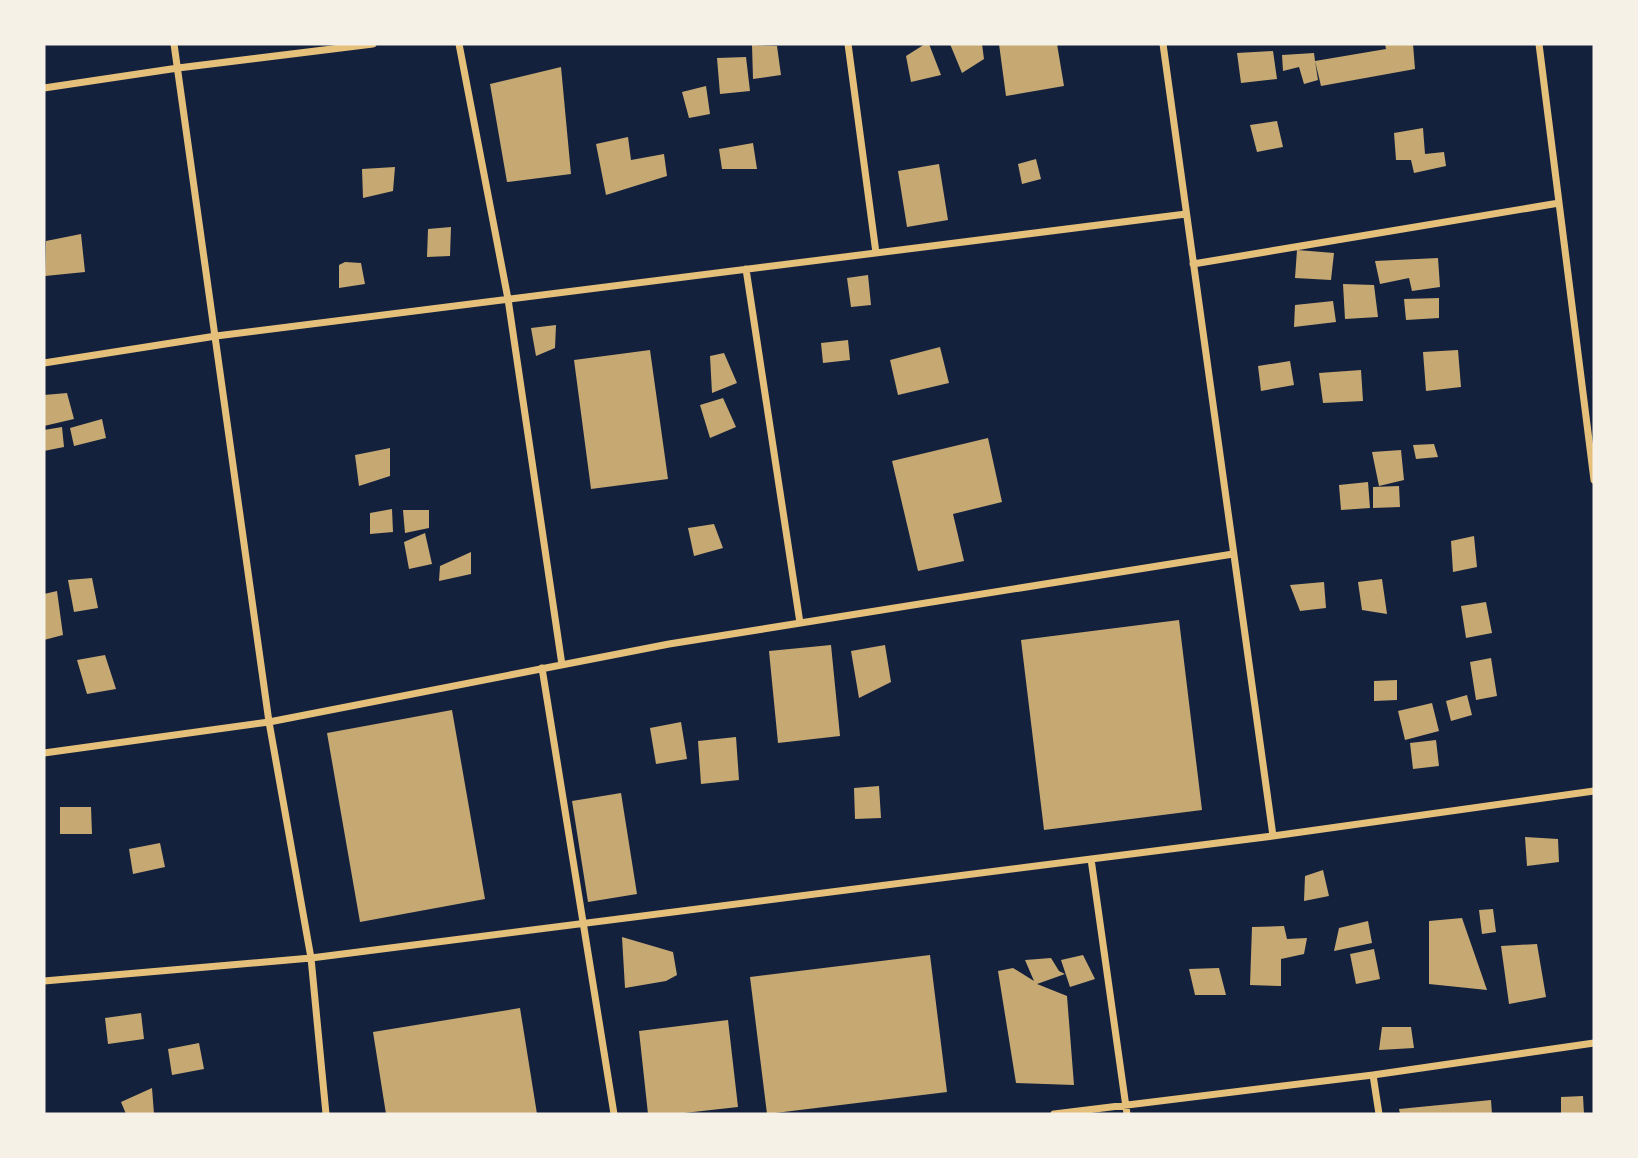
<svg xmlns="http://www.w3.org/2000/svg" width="1638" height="1158" viewBox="0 0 1638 1158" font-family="'Work Sans',sans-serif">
  <rect width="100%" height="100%" fill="#14213d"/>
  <path fill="#c6a872" d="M 925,44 L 929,44 L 941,75 L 911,82 L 906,56 Z
    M 950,44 L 982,44 L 984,59 L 962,73 Z
    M 999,44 L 1057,44 L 1064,86 L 1006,96 Z
    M 1385,44 L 1413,44 L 1415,69 L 1321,86 L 1315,61 L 1318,80 L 1304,84 L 1299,67 L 1283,71 L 1282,55 L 1314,53 L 1315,61 L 1386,49 Z
    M 752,45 L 777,46 L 781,75 L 753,79 Z
    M 1273,51 L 1277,79 L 1241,83 L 1237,53 Z
    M 746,57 L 750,91 L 720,94 L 717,58 Z
    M 561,67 L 571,174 L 507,182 L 490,84 Z
    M 706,86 L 710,114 L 689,118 L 682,92 Z
    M 1277,121 L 1283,147 L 1257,152 L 1250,125 Z
    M 1423,128 L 1425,154 L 1444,152 L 1446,166 L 1414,173 L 1411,160 L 1396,160 L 1394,133 Z
    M 628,137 L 631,160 L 664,154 L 667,176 L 606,195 L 596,144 Z
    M 753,143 L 757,169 L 722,169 L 719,149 Z
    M 1036,159 L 1041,179 L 1022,184 L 1018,164 Z
    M 939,164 L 948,220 L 907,227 L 898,171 Z
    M 395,167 L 393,191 L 363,198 L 362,169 Z
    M 451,227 L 450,256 L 427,257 L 428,229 Z
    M 81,234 L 85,272 L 45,276 L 46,241 Z
    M 1297,250 L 1334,253 L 1331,280 L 1295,278 Z
    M 1438,258 L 1440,287 L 1412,291 L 1409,278 L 1380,284 L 1375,261 Z
    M 345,262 L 361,263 L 365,284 L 339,288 L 339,265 Z
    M 868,275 L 871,305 L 851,307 L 847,278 Z
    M 1343,284 L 1374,285 L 1378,317 L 1345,319 Z
    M 1439,298 L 1439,318 L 1406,320 L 1404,299 Z
    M 1333,301 L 1336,322 L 1294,327 L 1295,305 Z
    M 556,325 L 555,348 L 536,356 L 531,328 Z
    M 848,340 L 850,360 L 823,363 L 821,343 Z
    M 940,347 L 949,383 L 898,395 L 890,360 Z
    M 650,350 L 668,479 L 591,489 L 574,360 Z
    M 1458,350 L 1461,387 L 1426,391 L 1423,352 Z
    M 724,353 L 737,383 L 712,393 L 710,356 Z
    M 1290,361 L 1294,385 L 1261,391 L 1258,366 Z
    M 1361,370 L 1363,401 L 1323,403 L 1319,373 Z
    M 67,393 L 74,419 L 44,426 L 44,395 Z
    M 723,398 L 736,427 L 710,438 L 700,405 Z
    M 102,419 L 106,438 L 74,446 L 70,428 Z
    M 62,427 L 64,447 L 44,451 L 44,430 Z
    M 988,438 L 1002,502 L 953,514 L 964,561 L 918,571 L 892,461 Z
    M 1434,444 L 1438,457 L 1416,459 L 1413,445 Z
    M 390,448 L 390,476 L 359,486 L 355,455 Z
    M 1401,450 L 1404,480 L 1379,486 L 1372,452 Z
    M 1368,482 L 1370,508 L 1341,510 L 1339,485 Z
    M 1399,486 L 1400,507 L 1373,508 L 1373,487 Z
    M 392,509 L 393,532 L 370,534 L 370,513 Z
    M 403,510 L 429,510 L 429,528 L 405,533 Z
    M 714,524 L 723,548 L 694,556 L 688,528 Z
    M 425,533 L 432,564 L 409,569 L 404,542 Z
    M 1474,536 L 1477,567 L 1453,572 L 1451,541 Z
    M 471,552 L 471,574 L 439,581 L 440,566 Z
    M 92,578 L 98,608 L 74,612 L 68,580 Z
    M 1382,579 L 1387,614 L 1362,610 L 1358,582 Z
    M 1324,582 L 1326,608 L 1300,611 L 1290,585 Z
    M 57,591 L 63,635 L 44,640 L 44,594 Z
    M 1486,602 L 1492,633 L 1466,638 L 1461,606 Z
    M 1179,620 L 1202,810 L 1044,830 L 1021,640 Z
    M 831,645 L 840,736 L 778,743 L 769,651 Z
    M 885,645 L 891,682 L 859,698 L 851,651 Z
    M 105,655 L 116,689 L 87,694 L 77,660 Z
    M 1491,658 L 1497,696 L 1476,700 L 1470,662 Z
    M 1397,680 L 1397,700 L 1374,701 L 1374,681 Z
    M 1467,695 L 1472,715 L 1451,721 L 1446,701 Z
    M 1432,703 L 1439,731 L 1405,740 L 1398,711 Z
    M 452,710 L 485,899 L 360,922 L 327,733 Z
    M 681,722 L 687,759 L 656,764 L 650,728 Z
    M 736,737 L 739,780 L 701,784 L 698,741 Z
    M 1436,740 L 1439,766 L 1413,769 L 1410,743 Z
    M 879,786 L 881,818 L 855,819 L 854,788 Z
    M 621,793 L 637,894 L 588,902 L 572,801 Z
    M 60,807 L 91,807 L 92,834 L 60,834 Z
    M 1525,837 L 1558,839 L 1559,862 L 1527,866 Z
    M 160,843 L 165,867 L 133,874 L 129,849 Z
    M 1323,870 L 1329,896 L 1304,901 L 1305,876 Z
    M 1493,909 L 1496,932 L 1482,934 L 1479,910 Z
    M 1462,918 L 1487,990 L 1429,984 L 1429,921 Z
    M 1368,921 L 1372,943 L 1334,951 L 1339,928 Z
    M 1284,926 L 1287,939 L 1307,938 L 1304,954 L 1281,959 L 1281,986 L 1250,985 L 1252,927 Z
    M 622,937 L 673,952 L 677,975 L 666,981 L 625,988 Z
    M 1537,944 L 1546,997 L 1509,1004 L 1501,946 Z
    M 1374,949 L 1380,979 L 1356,984 L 1350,954 Z
    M 930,955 L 947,1092 L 767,1114 L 750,977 Z
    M 1083,955 L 1095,979 L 1070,987 L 1061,960 Z
    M 1051,958 L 1059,971 L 1065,974 L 1037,984 L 1067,996 L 1074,1085 L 1016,1083 L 998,971 L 1013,968 L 1034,981 L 1025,960 Z
    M 1219,968 L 1226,995 L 1195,995 L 1189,969 Z
    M 520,1008 L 537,1114 L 386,1114 L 373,1032 Z
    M 141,1013 L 144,1039 L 108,1044 L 105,1018 Z
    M 728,1020 L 738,1107 L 675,1114 L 648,1114 L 639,1031 Z
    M 1382,1027 L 1411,1027 L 1414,1048 L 1379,1050 Z
    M 199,1043 L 204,1069 L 172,1075 L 168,1049 Z
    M 152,1088 L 154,1114 L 126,1114 L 121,1102 Z
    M 1583,1096 L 1584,1114 L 1561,1114 L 1561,1097 Z
    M 1491,1100 L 1492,1114 L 1400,1114 L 1399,1109 Z"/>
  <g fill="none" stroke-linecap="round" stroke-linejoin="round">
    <path stroke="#e5c07b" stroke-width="7" d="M 174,44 L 269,722 L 311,958 L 326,1114
      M 459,44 L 508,299 L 562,665
      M 848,44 L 876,253
      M 1163,44 L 1273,836
      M 1539,44 L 1594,480
      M 44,88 L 178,68 L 373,44
      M 1193,264 L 1559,203
      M 746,269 L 800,623
      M 44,363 L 216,336 L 1186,214
      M 542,668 L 614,1114
      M 44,753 L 269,722 L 669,644 L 1233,554
      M 1091,859 L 1127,1114
      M 44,981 L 311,958 L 1273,836 L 1594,791
      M 1373,1075 L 1379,1114
      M 1054,1114 L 1373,1075 L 1594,1043"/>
  </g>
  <rect width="1638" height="1158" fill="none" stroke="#f6f1e7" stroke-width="91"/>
</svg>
